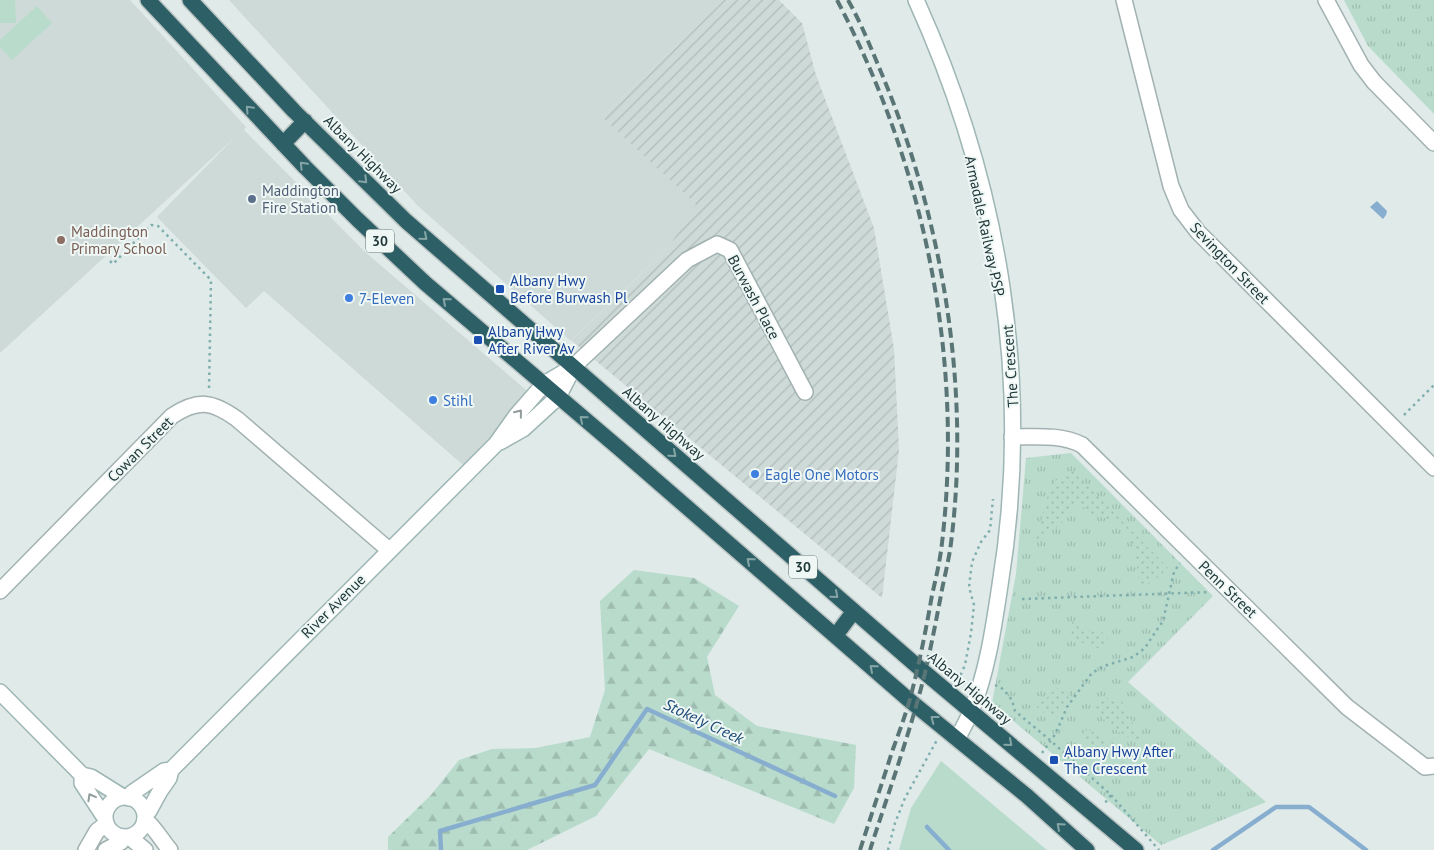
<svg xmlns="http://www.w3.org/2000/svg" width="1434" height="850" viewBox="0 0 1434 850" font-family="'PT Sans',sans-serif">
  <defs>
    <pattern id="industrial-furrows" width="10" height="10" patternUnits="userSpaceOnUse" patternTransform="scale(1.25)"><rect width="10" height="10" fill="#cddad8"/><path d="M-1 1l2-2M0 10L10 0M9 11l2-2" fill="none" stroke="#b0bcba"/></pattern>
    <pattern id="forest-firs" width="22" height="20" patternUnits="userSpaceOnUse" patternTransform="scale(1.25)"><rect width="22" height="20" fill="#b8dbcc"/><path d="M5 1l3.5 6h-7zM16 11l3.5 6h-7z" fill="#9ebdb0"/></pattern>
    <pattern id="park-tufts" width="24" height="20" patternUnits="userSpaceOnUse" patternTransform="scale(1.25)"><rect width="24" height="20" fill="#b8dbcc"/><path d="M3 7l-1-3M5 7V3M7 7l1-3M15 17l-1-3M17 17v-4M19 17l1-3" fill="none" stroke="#9ebdb0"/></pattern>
    <pattern id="garden-dots" width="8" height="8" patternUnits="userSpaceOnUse" patternTransform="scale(1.25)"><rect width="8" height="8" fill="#b8dbcc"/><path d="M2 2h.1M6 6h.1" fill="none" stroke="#9ebdb0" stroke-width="1.8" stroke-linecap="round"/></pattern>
    <pattern id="water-ripples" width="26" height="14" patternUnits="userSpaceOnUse" patternTransform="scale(1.25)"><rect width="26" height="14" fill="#87aecf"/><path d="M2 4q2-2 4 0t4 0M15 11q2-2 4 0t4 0" fill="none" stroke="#6e8fa9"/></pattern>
  </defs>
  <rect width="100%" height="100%" fill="#dfeae9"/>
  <path fill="#cddad8" d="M 0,0 L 130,0 L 246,127 L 244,130 L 364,251 L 540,402 L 471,472 L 264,291 L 246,308 L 157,217 L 234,138 L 0,353 Z
    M 229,0 L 724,0 L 602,117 L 697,204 L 668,248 L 571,341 L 418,206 Z"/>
  <path fill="url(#industrial-furrows)" d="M 724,0 L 779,0 L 802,23 L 816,75 L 874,228 L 894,349 L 899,450 L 882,598 L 572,341 L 668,248 L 696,204 L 602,117 Z"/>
  <path fill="#b8dbcc" d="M 0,0 L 15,0 L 16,23 L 0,23 Z
    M 37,6 L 52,23 L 12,60 L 0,47 L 0,40 Z
    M 941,761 L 1047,850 L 899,850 L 911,808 Z"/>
  <path fill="url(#forest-firs)" d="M 634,570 L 694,578 L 739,606 L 707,657 L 715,695 L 757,726 L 856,745 L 854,788 L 834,824 L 649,749 L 596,816 L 527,850 L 388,850 L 388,837 L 431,795 L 459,760 L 492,749 L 536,748 L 590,737 L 605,690 L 600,601 Z"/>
  <path fill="url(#park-tufts)" d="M 1344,0 L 1434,0 L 1434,114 L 1368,46 Z
    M 1071,453 L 1213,596 L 1128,682 L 1266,802 L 1161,845 L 992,703 L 1016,574 L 1026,458 Z"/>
  <path fill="url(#garden-dots)" d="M 1073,471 L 1168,568 C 1161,575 1154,581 1145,585 L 1139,582 C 1135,557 1138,531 1111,520 C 1103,517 1099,516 1091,517 L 1090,510 L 1080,506 L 1073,506 L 1062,523 L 1056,528 L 1048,532 L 1035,544 L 1051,483 Z
    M 1073,621 L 1079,622 L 1091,632 L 1101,631 L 1108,639 L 1108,644 L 1102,649 C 1088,646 1063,639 1073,621 Z
    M 1062,687 L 1069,694 L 1068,700 L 1054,721 L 1033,704 L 1044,701 L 1055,689 Z
    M 1108,698 L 1122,701 L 1132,722 L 1140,734 L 1138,741 C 1121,736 1107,724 1095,710 L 1099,700 Z
    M 1087,730 C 1095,731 1101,738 1109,741 C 1116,744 1121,745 1127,749 L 1130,757 L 1125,763 C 1111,760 1093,750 1083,739 L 1083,732 Z"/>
  <path fill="url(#water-ripples)" d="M 1377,201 L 1387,211 L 1386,215 L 1383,219 L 1370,207 Z"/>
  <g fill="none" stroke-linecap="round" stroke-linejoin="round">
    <path stroke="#87aecf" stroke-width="4.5" d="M 927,827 L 949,850
      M 441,850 L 440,831 L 595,785 L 647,709 L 835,796
      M 1213,850 L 1276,807 L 1309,807 L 1366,850"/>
    <g stroke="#a2b1b1" stroke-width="18">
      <path id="street" d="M 1124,0 L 1171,186 L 1181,210 L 1198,232 L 1434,468
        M 1326,0 L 1361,65 L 1374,82 L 1434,143
        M 573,367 L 687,260 L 717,244 L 730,250 L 805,392
        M 1012,437 C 1035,437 1061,434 1082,445 L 1347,707 L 1425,767 L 1434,766
        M 0,591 L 172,416 C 198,399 212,401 237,419 L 389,550
        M 145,820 C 154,826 162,841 170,850
        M 131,837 L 133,840 L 145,850
        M 86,850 L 97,831 L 106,824
        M 106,850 L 121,842 L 123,837"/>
    </g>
    <g stroke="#9eb6b4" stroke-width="18">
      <path id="secondary" d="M 916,0 C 1000,185 1033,384 1000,585 C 994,625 987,674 971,711 C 967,721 962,730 957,739
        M 500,442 L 523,429 L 558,397 L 573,368
        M 0,692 L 82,775 L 91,777 L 123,797
        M 82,775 L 82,783 L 105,818
        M105 817a20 20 0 1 1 40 0a20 20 0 1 1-40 0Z
        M 129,798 L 132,793 L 164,771 L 171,770
        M 145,814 L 149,811 L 160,791 L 169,778 L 171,770 L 496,444 L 516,416 L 544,384 L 573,367"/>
    </g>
    <g stroke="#bcc4c4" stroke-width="18">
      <path id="highway" d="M 148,0 L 305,167 L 357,219 L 425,283 L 621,450 L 909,700 L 1027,796 L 1087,850
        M 190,0 L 294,111 L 406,221 L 917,666 L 1136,850
        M 283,144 L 305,121
        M 836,635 L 854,611"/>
    </g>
    <path stroke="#80aead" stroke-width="2.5" stroke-dasharray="2.5 4" stroke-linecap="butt" d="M 110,261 L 113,264 L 151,225 L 158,226 L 211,280 L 209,390
      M 1404,415 L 1434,385
      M 1022,599 L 1210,592
      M 958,681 L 965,665 L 971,633 L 974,605 L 969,587 L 972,562 L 981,542 L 990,530 L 993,499
      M 995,685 L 1003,689 L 1012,700 L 1015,711 L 1051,741 L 1111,795 L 1105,803
      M 1042,753 L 1056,733 L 1067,707 L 1092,673 L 1104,666 L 1133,657 L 1145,648 L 1152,637 L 1163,621 L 1174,572 L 1180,563
      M 1111,795 L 1159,850
      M 888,850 L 895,823 L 905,798 L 937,740"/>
    <use href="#street" stroke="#fff" stroke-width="15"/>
    <use href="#secondary" stroke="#fff" stroke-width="15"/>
    <use href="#highway" stroke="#2d6066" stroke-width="15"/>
    <path stroke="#5a7576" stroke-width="4" stroke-dasharray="10 5" stroke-linecap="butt" d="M 837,0 C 924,165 964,357 942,543 C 940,561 936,578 932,595 C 926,630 919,665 910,699 C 905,716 899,733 893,749 C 882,783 871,816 860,850
      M 848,0 C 861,23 871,48 881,72 C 942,217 971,387 951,543 C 949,560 944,578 941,595 C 936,621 931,647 925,673 C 910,733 889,791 870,850"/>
  </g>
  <defs><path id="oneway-chevron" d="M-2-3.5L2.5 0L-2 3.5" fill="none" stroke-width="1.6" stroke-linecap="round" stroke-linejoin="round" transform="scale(1.25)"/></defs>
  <g stroke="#84a4a6">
    <use href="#oneway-chevron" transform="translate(249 109) rotate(-133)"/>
    <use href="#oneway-chevron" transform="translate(303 165) rotate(-134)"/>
    <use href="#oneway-chevron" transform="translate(364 180) rotate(45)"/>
    <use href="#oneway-chevron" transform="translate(424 237) rotate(41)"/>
    <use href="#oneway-chevron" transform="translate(446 301) rotate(-139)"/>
    <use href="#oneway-chevron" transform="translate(583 419) rotate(-140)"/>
    <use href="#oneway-chevron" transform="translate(673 454) rotate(41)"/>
    <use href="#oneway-chevron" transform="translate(750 561) rotate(-139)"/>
    <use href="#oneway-chevron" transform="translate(835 595) rotate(41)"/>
    <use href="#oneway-chevron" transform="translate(873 668) rotate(-139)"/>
    <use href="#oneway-chevron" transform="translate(934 719) rotate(-142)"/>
    <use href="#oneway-chevron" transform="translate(1009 743) rotate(40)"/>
    <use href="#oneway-chevron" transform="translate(1060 826) rotate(-138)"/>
  </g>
  <g stroke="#909c9c">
    <use href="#oneway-chevron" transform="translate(519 413) rotate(-51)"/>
    <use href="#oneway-chevron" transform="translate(91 797) rotate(-119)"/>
  </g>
  <circle fill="#5c6f8a" stroke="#eff7f5" stroke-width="2" cx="252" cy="199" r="5"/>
  <circle fill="#8d6e63" stroke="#eff7f5" stroke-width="2" cx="61" cy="240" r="5"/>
  <g fill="#1a4fb4" stroke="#eff7f5" stroke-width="2">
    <rect x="495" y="284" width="10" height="10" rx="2.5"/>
    <rect x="473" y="335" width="10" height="10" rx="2.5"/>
    <rect x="1049" y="755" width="10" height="10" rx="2.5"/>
  </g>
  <g fill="#3f7fe0" stroke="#eff7f5" stroke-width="2">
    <circle cx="349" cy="298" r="5"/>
    <circle cx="433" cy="400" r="5"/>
    <circle cx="755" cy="474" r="5"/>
  </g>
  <g text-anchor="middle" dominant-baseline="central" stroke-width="4" stroke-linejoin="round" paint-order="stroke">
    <g fill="#eff7f5" stroke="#5e7272" stroke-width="1">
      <rect x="366" y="229.5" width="28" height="23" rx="4"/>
      <rect x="789" y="555.5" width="28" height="23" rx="4"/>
    </g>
    <g font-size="14" font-weight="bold" fill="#20393a">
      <text x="380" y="241">30</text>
      <text x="803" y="567">30</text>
    </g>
    <g font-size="15" fill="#20393a" stroke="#eff7f5">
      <text transform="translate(363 154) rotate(45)">Albany Highway</text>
      <text transform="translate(985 226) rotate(78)">Armadale Railway PSP</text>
      <text transform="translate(1230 263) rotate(46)">Sevington Street</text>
      <text transform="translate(754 297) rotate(62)">Burwash Place</text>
      <text transform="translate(1010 366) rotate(-94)">The Crescent</text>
      <text transform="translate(664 423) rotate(41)">Albany Highway</text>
      <text transform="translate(140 449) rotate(-45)">Cowan Street</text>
      <text transform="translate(1228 589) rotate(44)">Penn Street</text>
      <text transform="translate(333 606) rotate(-45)">River Avenue</text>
      <text transform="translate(970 688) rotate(40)">Albany Highway</text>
    </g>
    <g font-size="15" fill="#4e5e75" stroke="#eff7f5" text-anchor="start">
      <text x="262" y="190">Maddington<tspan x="262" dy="17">Fire Station</tspan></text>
    </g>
    <g font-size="15" fill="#785e54" stroke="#eff7f5" text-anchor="start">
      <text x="71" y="231">Maddington<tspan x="71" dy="17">Primary School</tspan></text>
    </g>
    <g font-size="15" fill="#164399" stroke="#eff7f5" text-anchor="start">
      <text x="510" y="280">Albany Hwy<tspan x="510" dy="17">Before Burwash Pl</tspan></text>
      <text x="488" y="331">Albany Hwy<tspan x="488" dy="17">After River Av</tspan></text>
      <text x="1064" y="751">Albany Hwy After<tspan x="1064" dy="17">The Crescent</tspan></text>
    </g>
    <g font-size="15" fill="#366cbe" stroke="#eff7f5" text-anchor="start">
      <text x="359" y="298">7-Eleven</text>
      <text x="443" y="400">Stihl</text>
      <text x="765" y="474">Eagle One Motors</text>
    </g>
    <g font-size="16" font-style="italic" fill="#1c4a75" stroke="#eff7f5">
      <text transform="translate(704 721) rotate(25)">Stokely Creek</text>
    </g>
  </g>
</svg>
